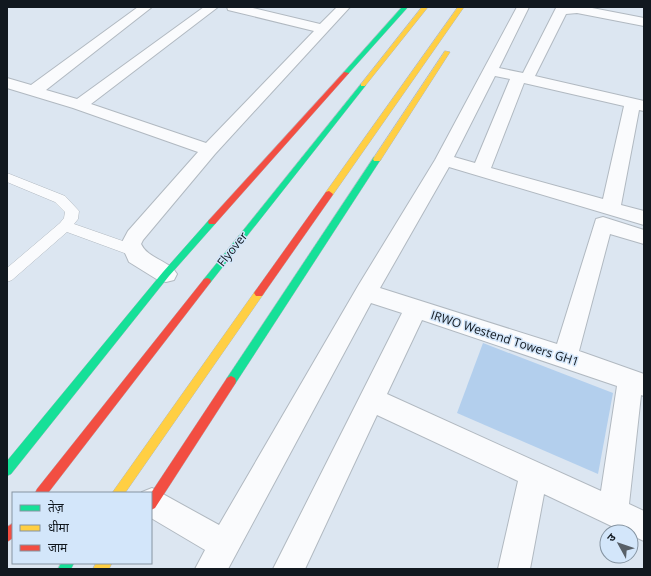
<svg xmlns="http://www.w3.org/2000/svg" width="651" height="576" viewBox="0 0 651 576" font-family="'Open Sans','Noto Sans Devanagari',sans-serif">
  <rect width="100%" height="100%" fill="#dce6f1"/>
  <path fill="#b3cfed" d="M 483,343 L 613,393 L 598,474 L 457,413 Z"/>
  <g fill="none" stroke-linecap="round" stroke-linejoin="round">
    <g stroke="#b1b9c1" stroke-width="1">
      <path id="lane" d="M 7,173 L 65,196 L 79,211 L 78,219 L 74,224 L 137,246 L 139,250 L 137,254 L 132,255 L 127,254 L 67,232 L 12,280 L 7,282 L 7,268 L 60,223 L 64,218 L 65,212 L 55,202 L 7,182 Z"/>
    </g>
    <g stroke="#b1b9c1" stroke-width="2">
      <path id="street" d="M 138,7 L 152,7 L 46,90 L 77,99 L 204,7 L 218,7 L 91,104 L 206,143 L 314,31 L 228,10 L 227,7 L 249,7 L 320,24 L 337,7 L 350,7 L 215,154 L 143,240 L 141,244 C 148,259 169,260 177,274 L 174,280 L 166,282 L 158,280 L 129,262 L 121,244 L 128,231 L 198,152 L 73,108 L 7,88 L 7,78 L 31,85 Z
        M 517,7 L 529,7 L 499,68 L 523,73 L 556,8 L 587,7 L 644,18 L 644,26 L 577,13 L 566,14 L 535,76 L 644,101 L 644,111 L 639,110 L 621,205 L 644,211 L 644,225 L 449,167 L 380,288 L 557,344 L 596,219 L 603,217 L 644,230 L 644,244 L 610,234 L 579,351 L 644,374 L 644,396 L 641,395 L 629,504 L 644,511 L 644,541 L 631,535 L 631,532 L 624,532 L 544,494 L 530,569 L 498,569 L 518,481 L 377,415 L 305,569 L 273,569 L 402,313 L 371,303 L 228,569 L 195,569 L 205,550 L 151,518 L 151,493 L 142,492 L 152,488 L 219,525 L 358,286 L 435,160 ZM 495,76 L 510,79 L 475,163 L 454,157 ZM 524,83 L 624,106 L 603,199 L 491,168 ZM 422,320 L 617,386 L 601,491 L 387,394 Z"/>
    </g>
    <g stroke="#b1b9c1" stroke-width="1">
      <path id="fast" d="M 402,7 L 408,7 L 348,74 L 344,74 L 344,72 Z
        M 361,84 L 366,85 L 210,283 L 204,283 L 203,281 L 204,279 Z
        M 374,157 L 380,157 L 381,159 L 235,384 L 231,386 L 227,384 L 226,381 L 227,378 Z
        M 212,219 L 216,222 L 215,224 L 169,276 L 11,474 L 7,476 L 7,461 L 163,272 L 209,220 Z
        M 61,563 L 74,563 L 71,569 L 58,569 Z"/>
    </g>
    <g stroke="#b1b9c1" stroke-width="1">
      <path id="slow" d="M 422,7 L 428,7 L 365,86 L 361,86 L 361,84 Z
        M 458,7 L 464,7 L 332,196 L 326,196 L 325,194 L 326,192 Z
        M 445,51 L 450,52 L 380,161 L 374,161 L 373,159 Z
        M 259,289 L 262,290 L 264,293 L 262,296 L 125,493 L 112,493 L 256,290 Z
        M 96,563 L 112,563 L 109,569 L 93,569 Z"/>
    </g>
    <g stroke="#b1b9c1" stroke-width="1">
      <path id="jam" d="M 344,72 L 349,73 L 215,224 L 209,224 L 208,222 L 209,220 Z
        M 329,191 L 333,194 L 332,196 L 262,296 L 256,296 L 254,293 L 256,290 L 326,192 Z
        M 207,278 L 210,279 L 211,281 L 210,283 L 48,493 L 35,493 L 37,489 L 204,279 Z
        M 231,376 L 235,378 L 236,381 L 235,384 L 155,508 L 151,510 L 151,493 L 227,378 Z
        M 13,523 L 13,538 L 7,542 L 7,527 Z"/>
    </g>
    <use href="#lane" fill="#fafbfd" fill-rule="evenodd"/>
    <use href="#street" fill="#fafbfd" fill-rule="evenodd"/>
    <use href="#fast" fill="#16e098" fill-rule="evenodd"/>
    <use href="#slow" fill="#ffcf43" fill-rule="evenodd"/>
    <use href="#jam" fill="#f24e42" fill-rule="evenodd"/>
  </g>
  <g text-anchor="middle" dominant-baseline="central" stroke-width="3" stroke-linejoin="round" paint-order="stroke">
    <g font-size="12" fill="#11181f" stroke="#d3e6fa">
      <text transform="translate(232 249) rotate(-51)">Flyover</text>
      <text transform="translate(505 338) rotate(18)">IRWO Westend Towers GH1</text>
    </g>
  </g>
  <rect width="651" height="576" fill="none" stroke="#11181f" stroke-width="16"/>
  <rect x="12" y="492" width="140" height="72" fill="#d3e6fa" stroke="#8594a2"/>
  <rect x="20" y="505" width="20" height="6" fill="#16e098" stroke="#8594a2"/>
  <text x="48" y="512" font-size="12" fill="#11181f">तेज़</text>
  <rect x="20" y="525" width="20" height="6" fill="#ffcf43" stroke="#8594a2"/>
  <text x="48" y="532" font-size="12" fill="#11181f">धीमा</text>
  <rect x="20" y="545" width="20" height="6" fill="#f24e42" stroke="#8594a2"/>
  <text x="48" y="552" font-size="12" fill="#11181f">जाम</text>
  <g transform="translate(619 544) rotate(310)"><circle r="19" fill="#d3e6fa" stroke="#8594a2"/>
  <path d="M0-3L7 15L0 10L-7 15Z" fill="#586068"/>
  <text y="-6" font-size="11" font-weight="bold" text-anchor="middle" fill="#11181f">उ</text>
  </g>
</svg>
